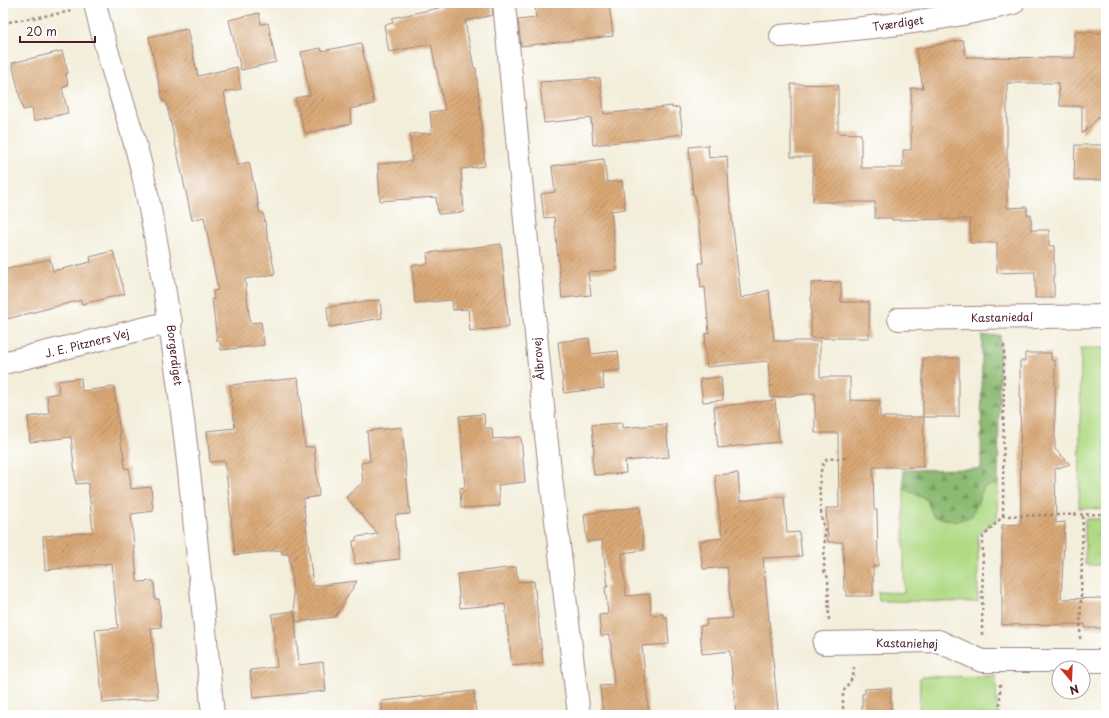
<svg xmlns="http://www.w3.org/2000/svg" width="1109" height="718" viewBox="0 0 1109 718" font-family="'Playpen Sans',sans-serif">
  <defs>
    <pattern id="grass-tufts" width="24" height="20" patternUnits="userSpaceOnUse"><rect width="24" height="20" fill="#b1da85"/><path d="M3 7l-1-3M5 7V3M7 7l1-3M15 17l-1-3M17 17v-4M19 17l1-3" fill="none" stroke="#9abb73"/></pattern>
    <pattern id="forest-firs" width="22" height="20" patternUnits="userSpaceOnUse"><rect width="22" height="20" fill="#8cba72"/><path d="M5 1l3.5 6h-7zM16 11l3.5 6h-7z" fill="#74975e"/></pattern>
    <pattern id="building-hatch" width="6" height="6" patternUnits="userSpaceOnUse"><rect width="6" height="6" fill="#d9a876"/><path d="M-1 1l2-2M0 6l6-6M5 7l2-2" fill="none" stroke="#b28861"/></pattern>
  </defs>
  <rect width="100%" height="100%" fill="#fff"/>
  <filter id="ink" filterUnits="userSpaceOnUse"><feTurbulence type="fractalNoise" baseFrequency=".025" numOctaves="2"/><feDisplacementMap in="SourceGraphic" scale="8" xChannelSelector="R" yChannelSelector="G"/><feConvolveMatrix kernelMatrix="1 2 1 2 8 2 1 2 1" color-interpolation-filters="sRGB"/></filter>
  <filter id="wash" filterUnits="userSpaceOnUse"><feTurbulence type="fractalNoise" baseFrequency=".012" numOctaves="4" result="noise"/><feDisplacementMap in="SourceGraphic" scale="16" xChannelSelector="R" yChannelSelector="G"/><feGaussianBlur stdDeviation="0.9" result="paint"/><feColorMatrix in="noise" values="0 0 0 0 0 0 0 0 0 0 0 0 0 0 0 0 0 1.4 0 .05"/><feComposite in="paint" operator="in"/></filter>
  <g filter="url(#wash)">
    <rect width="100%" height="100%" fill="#f3eeda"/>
    <path fill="url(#grass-tufts)" stroke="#7e7c58" d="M 1085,519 L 1106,519 L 1106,565 L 1085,565 Z"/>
    <path fill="url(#forest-firs)" stroke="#6b6c4e" d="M 1000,335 L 998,484 L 984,487 L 972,516 L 956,522 L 933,516 L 927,500 L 904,489 L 903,470 L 981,469 L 982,336 Z"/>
    <path fill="#b1da85" stroke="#7e7c58" d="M 1081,348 L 1106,348 L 1106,509 L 1079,508 Z
      M 998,484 L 997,518 L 978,535 L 978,602 L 879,601 L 878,592 L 904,593 L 904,489 L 927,500 L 933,516 L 956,522 L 972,516 L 984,487 Z
      M 996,676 L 997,715 L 919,715 L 920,677 Z"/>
    <g id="blocks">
      <path fill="url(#building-hatch)" d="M 442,3 L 492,3 L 493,15 L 465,21 L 474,68 L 476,68 L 485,166 L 461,169 L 464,212 L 438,214 L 436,197 L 380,201 L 378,164 L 412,161 L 410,134 L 432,133 L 430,112 L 445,110 L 431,44 L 389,52 L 384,25 L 393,23 L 392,18 L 443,7 Z
        M 535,3 L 609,3 L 613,36 L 521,46 L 518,20 L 536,18 Z
        M 259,13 L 261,24 L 268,23 L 276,62 L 241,70 L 229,20 Z
        M 187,29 L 198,76 L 237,67 L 241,89 L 224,92 L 237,165 L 249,162 L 260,213 L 263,212 L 275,274 L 245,279 L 250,323 L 261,322 L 264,345 L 221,350 L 220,341 L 217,341 L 212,299 L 214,299 L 213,291 L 218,290 L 204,217 L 192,220 L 166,101 L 163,102 L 149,37 Z
        M 1075,32 L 1106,33 L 1104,112 L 1082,134 L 1082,106 L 1060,106 L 1058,83 L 1007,83 L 1007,208 L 1027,207 L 1027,215 L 1031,215 L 1031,230 L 1049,230 L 1049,246 L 1054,246 L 1054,298 L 1035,298 L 1035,272 L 997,273 L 997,243 L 970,243 L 970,219 L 892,220 L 892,218 L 875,218 L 875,202 L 813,202 L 813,157 L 791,157 L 791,84 L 838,85 L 838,133 L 861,134 L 861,168 L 903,168 L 903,150 L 911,150 L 911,88 L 923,88 L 916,49 L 963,40 L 966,57 L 1075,58 Z
        M 361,43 L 374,104 L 350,109 L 351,124 L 305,133 L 295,98 L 310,95 L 301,52 L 321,48 L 322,51 Z
        M 62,51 L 68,73 L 66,74 L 68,86 L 62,88 L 68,113 L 34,121 L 32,108 L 23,110 L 12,63 Z
        M 600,78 L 604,114 L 672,106 L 672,108 L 679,107 L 683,134 L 593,145 L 591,118 L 544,123 L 540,82 Z
        M 708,145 L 709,158 L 727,156 L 729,192 L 741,298 L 769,290 L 774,341 L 820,341 L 820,377 L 850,377 L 850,400 L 880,401 L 880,417 L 923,417 L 923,358 L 959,358 L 959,417 L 924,417 L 923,467 L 873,467 L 874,510 L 877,510 L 878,566 L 873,566 L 873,596 L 847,596 L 847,591 L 844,590 L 843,542 L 828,542 L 826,508 L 839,508 L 838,433 L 815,433 L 815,393 L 771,398 L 768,361 L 707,367 L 704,341 L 706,341 L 705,334 L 709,333 L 705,287 L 701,288 L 699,263 L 703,263 L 695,195 L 693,195 L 689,147 Z
        M 1075,145 L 1106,145 L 1106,180 L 1074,180 Z
        M 604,159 L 607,182 L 622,181 L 625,209 L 611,211 L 617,270 L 588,272 L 591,295 L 562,298 L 554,217 L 544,218 L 541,194 L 555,192 L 552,166 Z
        M 501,244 L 509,327 L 470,331 L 468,309 L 453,310 L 452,300 L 415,303 L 412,265 L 428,264 L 427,253 Z
        M 113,251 L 125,294 L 82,304 L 81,300 L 3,320 L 3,270 L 50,259 L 53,271 L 91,262 L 90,257 Z
        M 841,282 L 841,302 L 869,302 L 869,338 L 811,338 L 811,283 Z
        M 380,300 L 382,318 L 329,327 L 327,307 Z
        M 589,338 L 591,354 L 618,351 L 620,370 L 602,372 L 604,388 L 564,393 L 558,342 Z
        M 1025,353 L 1051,353 L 1051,360 L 1055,361 L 1055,449 L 1070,464 L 1055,469 L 1056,523 L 1065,522 L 1061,599 L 1106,598 L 1106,628 L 1085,628 L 1085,624 L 1002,625 L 1002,525 L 1021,524 L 1020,361 L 1025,361 Z
        M 721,377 L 723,400 L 703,402 L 700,379 Z
        M 81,378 L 82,391 L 114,387 L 122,450 L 123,450 L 125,469 L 129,468 L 131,489 L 151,487 L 153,511 L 131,514 L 137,580 L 138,582 L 154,581 L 155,599 L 159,599 L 161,627 L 151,628 L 158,698 L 103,703 L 95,630 L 118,628 L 112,563 L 45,570 L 43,536 L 93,532 L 88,483 L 76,484 L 71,437 L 30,442 L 28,417 L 49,414 L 47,395 L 59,393 L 58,381 Z
        M 298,378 L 305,447 L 314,447 L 319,496 L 303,499 L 313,586 L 357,581 L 335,617 L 296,622 L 289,554 L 282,554 L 281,550 L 235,555 L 225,461 L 210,462 L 207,431 L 235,428 L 230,385 Z
        M 775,400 L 779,442 L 718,448 L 714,407 Z
        M 484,414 L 485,428 L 492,428 L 493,439 L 521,437 L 525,482 L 498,485 L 500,506 L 461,508 L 460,488 L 465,487 L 459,416 Z
        M 622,423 L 622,428 L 666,424 L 669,457 L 625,461 L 626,473 L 594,475 L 592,458 L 594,453 L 592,425 Z
        M 402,427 L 410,514 L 395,515 L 400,559 L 355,564 L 353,541 L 356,541 L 356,537 L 378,534 L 346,497 L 363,482 L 361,463 L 370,461 L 367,431 Z
        M 738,473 L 740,501 L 784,496 L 787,533 L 799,532 L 802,556 L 763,558 L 778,711 L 740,715 L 736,715 L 730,651 L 702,654 L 700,626 L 707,625 L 706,620 L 732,618 L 727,567 L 703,569 L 699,541 L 722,538 L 715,475 Z
        M 640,507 L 644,550 L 622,553 L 626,596 L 650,594 L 651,615 L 663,614 L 663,617 L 667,617 L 669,644 L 642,646 L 649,715 L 603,715 L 600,686 L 614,685 L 610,635 L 601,636 L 599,615 L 608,614 L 605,587 L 608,587 L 602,540 L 587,542 L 584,514 Z
        M 516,567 L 518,582 L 534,581 L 543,663 L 512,666 L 505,604 L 460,608 L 457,574 Z
        M 294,611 L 299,665 L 323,662 L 326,691 L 253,698 L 250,670 L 277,667 L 272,614 Z
        M 891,688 L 891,715 L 862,715 L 862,694 L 865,694 L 865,689 Z
        M 474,691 L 476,715 L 382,715 L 382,701 Z"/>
    </g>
  </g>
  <g filter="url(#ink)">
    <use href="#blocks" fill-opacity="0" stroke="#9e8682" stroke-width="1"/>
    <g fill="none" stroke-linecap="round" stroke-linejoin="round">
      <g stroke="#9e8682" stroke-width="24">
        <path id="minor" d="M 95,3 C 107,61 130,117 143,175 C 181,353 196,534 213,715
          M 504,3 L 545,427 L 579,715
          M 781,36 C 859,29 937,22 1013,3
          M 899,319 L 1106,316
          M 3,363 L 171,322
          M 824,643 L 938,641 L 982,661 L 1106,661"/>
      </g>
      <path stroke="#9e8682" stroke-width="2.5" stroke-dasharray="3 3" stroke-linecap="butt" d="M 3,23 L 73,11
        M 1003,516 L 1004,342
        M 829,620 L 828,578 L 824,571 L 825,528 L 822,522 C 821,506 815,470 827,459 L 849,458
        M 982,635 L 983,537 L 1003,516 L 1106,514
        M 1080,639 L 1083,515
        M 1000,684 L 1000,715
        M 843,715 L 843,692 L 853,677 L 854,667"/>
      <use href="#minor" stroke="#fff" stroke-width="22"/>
    </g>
  </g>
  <g text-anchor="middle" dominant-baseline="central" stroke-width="3.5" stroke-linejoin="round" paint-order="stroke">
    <g font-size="11" fill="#4a1f2b" stroke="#fff">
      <text transform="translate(898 23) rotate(-8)">Tværdiget</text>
      <text transform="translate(1002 317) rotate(-1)">Kastaniedal</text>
      <text transform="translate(87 343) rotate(-14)">J. E. Pitzners Vej</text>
      <text transform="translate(175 355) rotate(83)">Borgerdiget</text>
      <text transform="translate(538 359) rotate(-95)">Ålbrovej</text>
      <text transform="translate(907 643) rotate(1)">Kastaniehøj</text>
    </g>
  </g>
  <rect width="1109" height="718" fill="none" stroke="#fff" stroke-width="16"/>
  <g transform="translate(1071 680) rotate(161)"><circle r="19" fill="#ffffff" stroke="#b7a5aa"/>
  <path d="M0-3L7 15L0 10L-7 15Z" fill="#c8321e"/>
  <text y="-6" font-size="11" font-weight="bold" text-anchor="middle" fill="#4a1f2b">N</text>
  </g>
  <path d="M20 36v6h75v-6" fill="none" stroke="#4a1f2b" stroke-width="2"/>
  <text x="26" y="36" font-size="12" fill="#4a1f2b" stroke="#ffffff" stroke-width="3" paint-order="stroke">20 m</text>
</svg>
